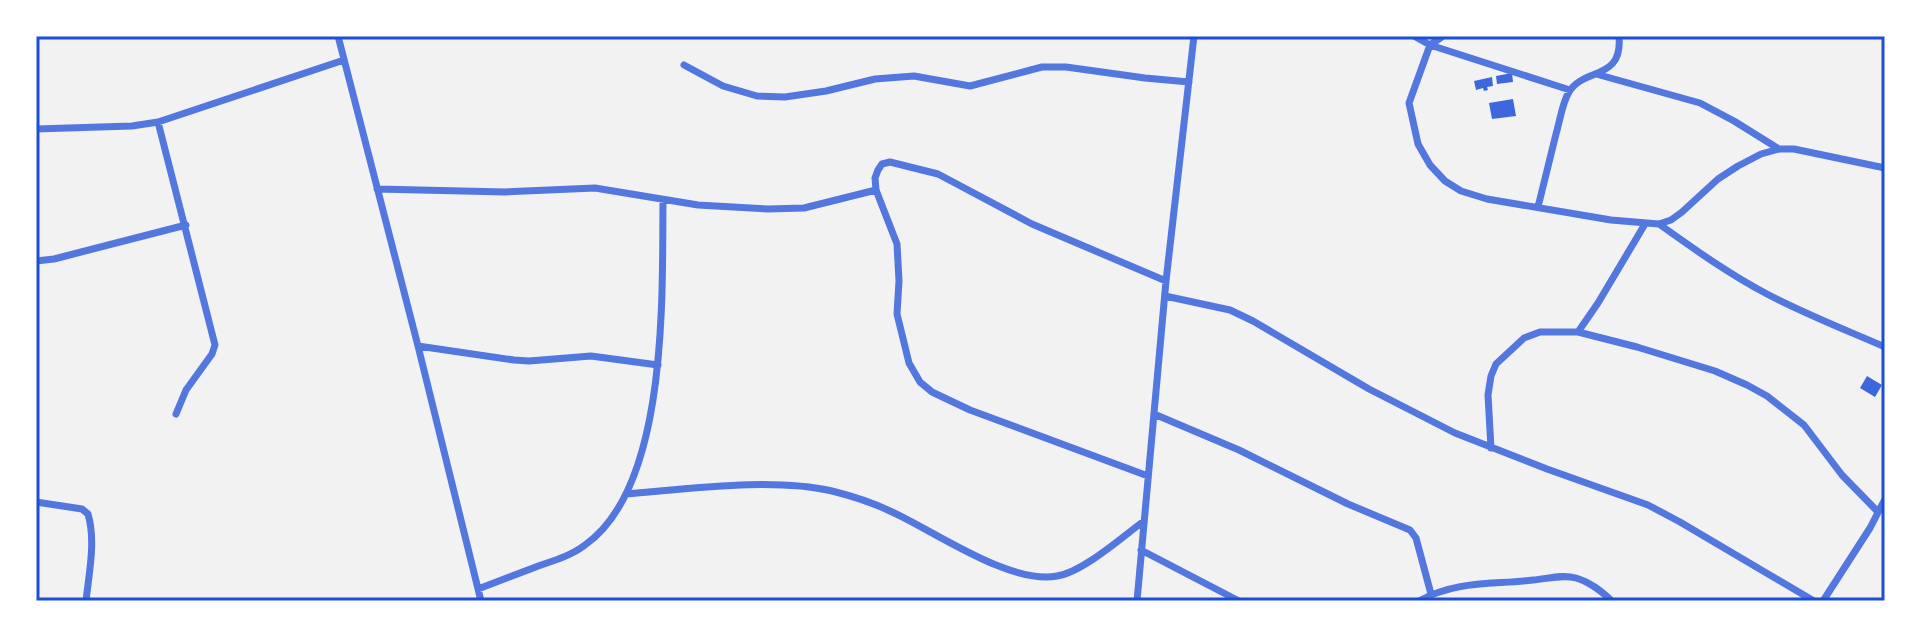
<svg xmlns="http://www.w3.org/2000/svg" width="1921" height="637" viewBox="0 0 1921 637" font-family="'Noto Sans',sans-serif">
  <rect width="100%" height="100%" fill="#f2f2f2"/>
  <path fill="#3d67dc" d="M 1512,73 L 1513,82 L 1497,84 L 1496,76 Z
    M 1492,77 L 1493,86 L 1487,87 L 1488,90 L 1484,91 L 1483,88 L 1476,90 L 1474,81 Z
    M 1513,99 L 1516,116 L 1492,119 L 1489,103 Z
    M 1867,376 L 1882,385 L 1875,397 L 1860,388 Z"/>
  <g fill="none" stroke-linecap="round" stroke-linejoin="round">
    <path stroke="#5277de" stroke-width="7" d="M 338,36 L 418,346 L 481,601
      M 1414,36 L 1430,45 L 1570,90
      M 1443,36 L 1430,45 L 1409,103 L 1418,144 L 1430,165 L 1445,181 L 1461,191 L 1487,199 L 1611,220 L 1659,224 L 1671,220 L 1682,212 L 1718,179 L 1738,166 L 1761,154 L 1779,149 L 1794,149 L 1885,168
      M 684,65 L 723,86 L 757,96 L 785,97 L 826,91 L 875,79 L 914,76 L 970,86 L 1042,67 L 1066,67 L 1145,78 L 1189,82
      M 1596,74 L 1700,103 L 1734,121 L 1779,149
      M 158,122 L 215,345 L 212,354 L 186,390 L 176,414
      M 36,129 L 132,126 L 158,122 L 344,60
      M 377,189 L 505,192 L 595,188 L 698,205 L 768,209 L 804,208 L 876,190
      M 1538,207 C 1544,182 1550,158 1556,134 C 1560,121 1562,103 1569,92 C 1584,67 1623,81 1619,36
      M 1659,224 C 1694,249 1729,274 1767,294 C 1805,314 1846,330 1885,347
      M 36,261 L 54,259 L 186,225
      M 1165,296 L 1230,310 L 1253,321 L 1369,389 L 1455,433 L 1547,469 L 1648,505 L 1680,522 L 1814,601
      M 1578,332 L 1598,303 L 1645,224
      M 418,346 L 514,360 L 529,361 L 591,356 L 658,365
      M 1154,414 L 1239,450 L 1348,504 L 1410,530 L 1416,538 L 1431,594
      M 1491,448 L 1488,395 L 1491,376 L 1496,364 L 1524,338 L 1540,332 L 1578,332 L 1637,347 L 1715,371 L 1747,385 L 1767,396 L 1804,425 L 1842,475 L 1878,512
      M 1148,476 L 970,410 L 932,392 L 920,382 L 909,363 L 897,314 L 899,281 L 897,244 L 876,190 L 875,178 L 878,170 L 882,164 L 890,162 L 938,174 L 1032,224 L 1166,281
      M 626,494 C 688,489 772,477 832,491 C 852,496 871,502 890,511 C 933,530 1009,585 1057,576 C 1083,572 1122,537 1144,521
      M 36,502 L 82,509 L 88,514 C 96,541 89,573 86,601
      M 1141,550 L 1239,601
      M 478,589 C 499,581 520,573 541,565 C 556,560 572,555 585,545 C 669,486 662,293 663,200
      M 1137,601 L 1166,281 L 1194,36
      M 1419,601 C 1458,580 1492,585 1533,580 C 1547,579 1562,574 1576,578 C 1590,582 1601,591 1612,601
      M 1823,601 L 1870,528 L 1885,499"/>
  </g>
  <rect width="1921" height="637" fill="none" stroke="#ffffff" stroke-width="76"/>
  <rect x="38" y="38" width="1845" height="561" fill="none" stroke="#1d4ed8" stroke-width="3"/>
</svg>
